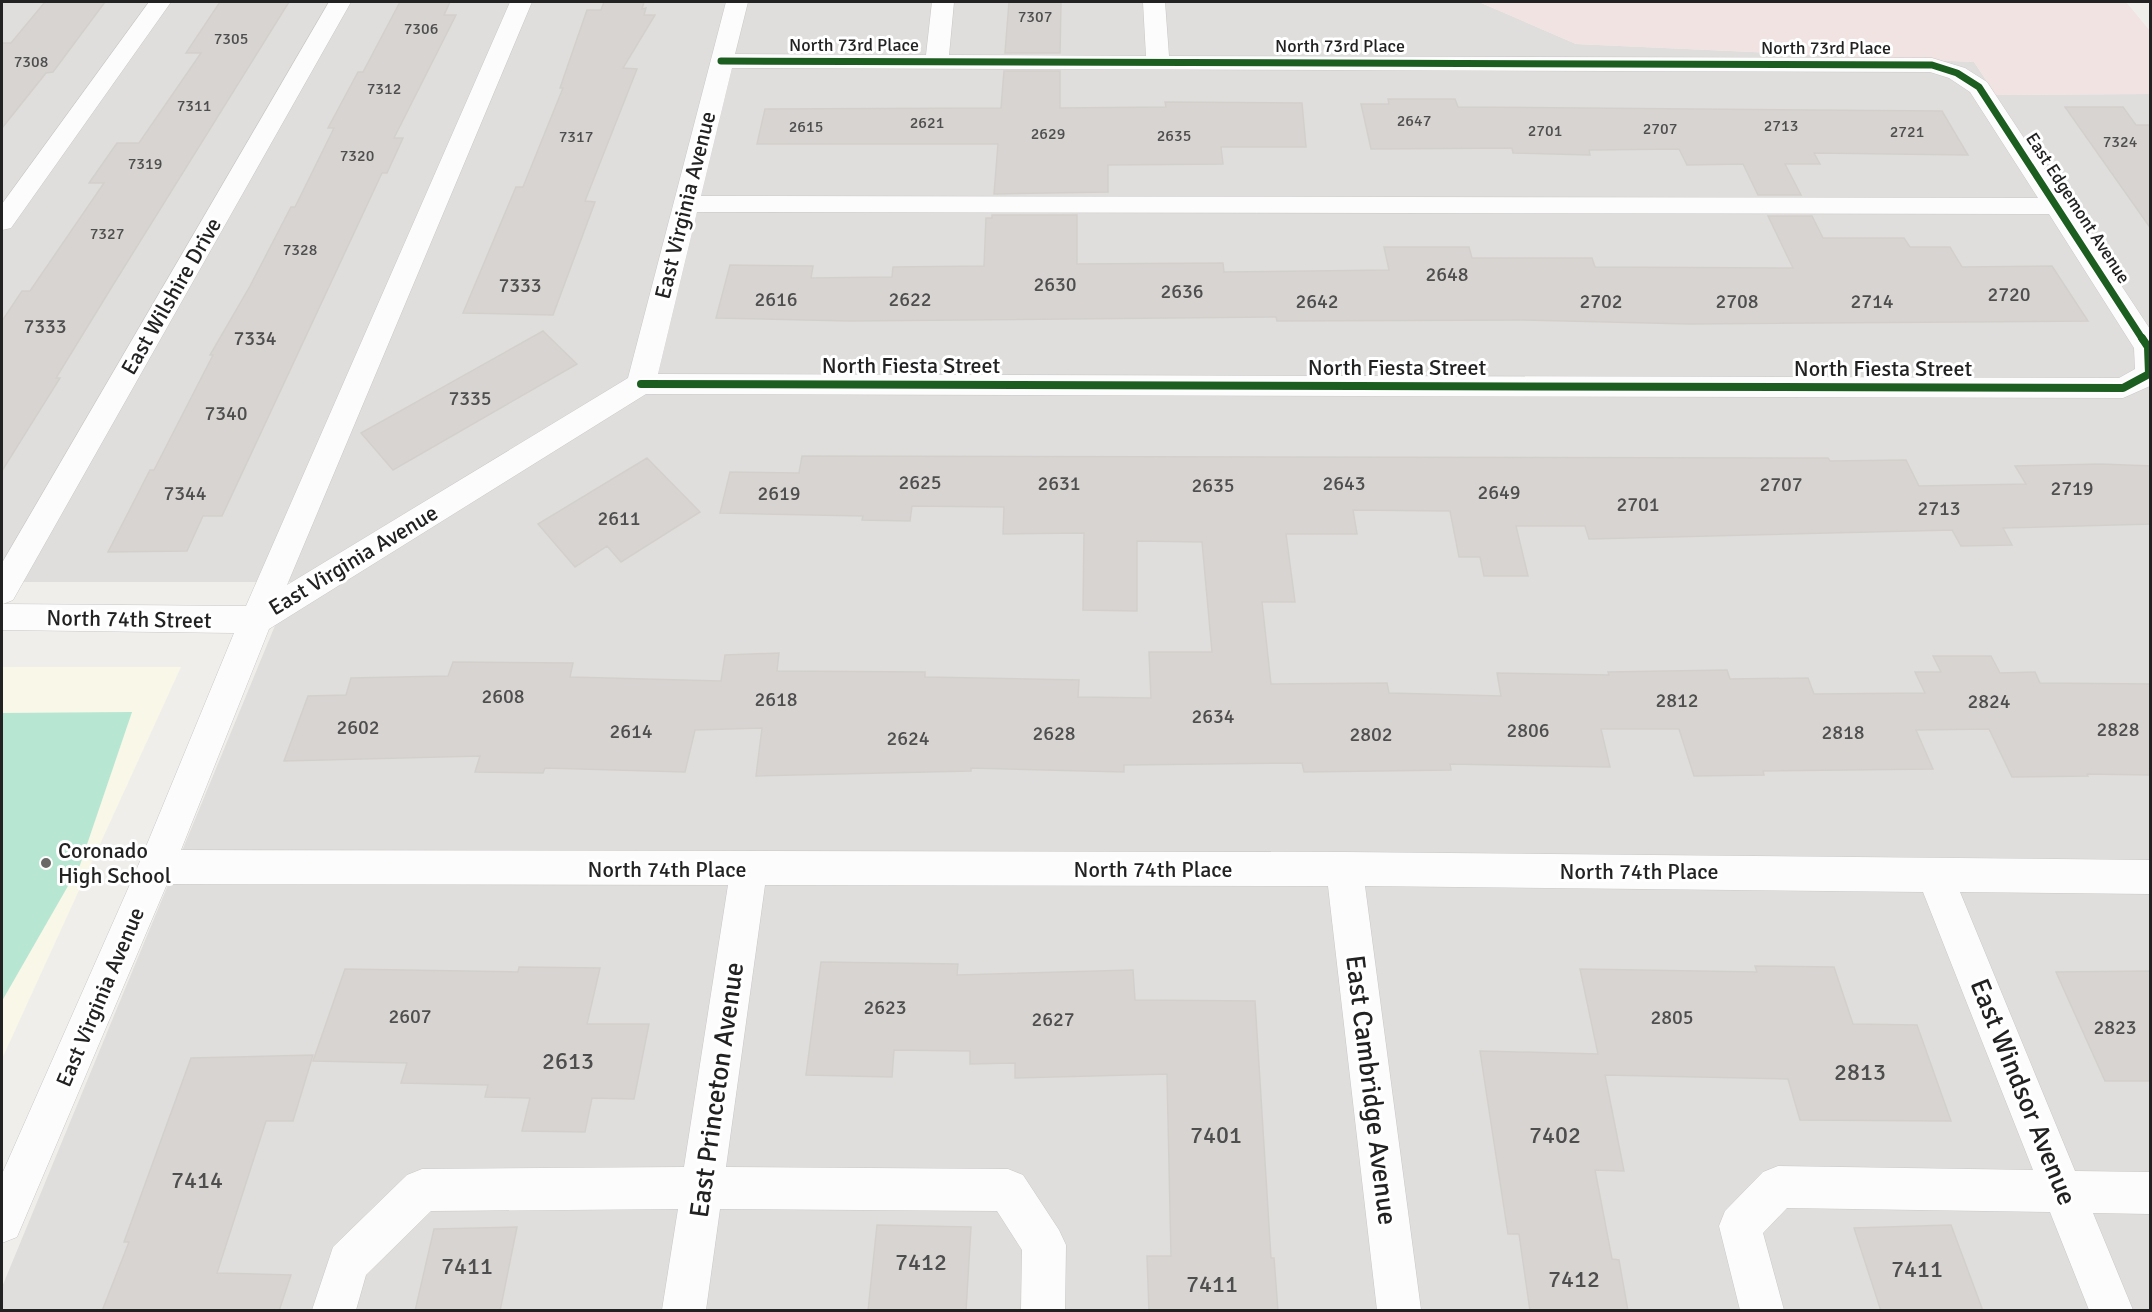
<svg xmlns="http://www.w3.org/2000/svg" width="2152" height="1312" viewBox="0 0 2152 1312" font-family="Signika,sans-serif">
  <rect width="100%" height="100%" fill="#f0eeeb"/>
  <path fill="#dfdedc" d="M 2,2 L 1479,2 L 1576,44 L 1974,62 L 1996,95 L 2150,94 L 2150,1310 L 2,1310 L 2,1287 L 293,582 L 2,582 Z"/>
  <path fill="#f1e3e1" d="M 1479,2 L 2126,2 L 2150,31 L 2150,94 L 1996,95 L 1974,62 L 1576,44 Z"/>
  <path fill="#f8f7e8" d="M 2,667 L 181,667 L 2,1059 Z"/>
  <path fill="#b7e6d2" d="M 132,712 L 80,865 L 2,1001 L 2,713 Z"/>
  <path fill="#d7d4d2" stroke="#d3d0cc" stroke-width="1.5" d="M 45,2 L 105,2 L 53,72 L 46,73 L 2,128 L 2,43 L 11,43 Z
    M 220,2 L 289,2 L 113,285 L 56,378 L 60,378 L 2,471 L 2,321 L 22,291 L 30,291 L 104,183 L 89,183 L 117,143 L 139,143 L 201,53 L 186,53 Z
    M 400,2 L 450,2 L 444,15 L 456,15 L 394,138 L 403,138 L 387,173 L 382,173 L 222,516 L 203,516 L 187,551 L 108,552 L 150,470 L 154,470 L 213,355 L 210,355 L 249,288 L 291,207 L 295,207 L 334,128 L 328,128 L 358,72 L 363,72 Z
    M 604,2 L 644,2 L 642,9 L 646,8 L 644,15 L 655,15 L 623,68 L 637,69 L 585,201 L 595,202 L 553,315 L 463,313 L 516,187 L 523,187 L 563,88 L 560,88 L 587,10 L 601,10 Z
    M 1009,2 L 1061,2 L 1060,53 L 1005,53 Z
    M 1004,71 L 1060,71 L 1060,108 L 1166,107 L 1165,102 L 1302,103 L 1306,147 L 1221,147 L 1223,164 L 1108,165 L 1108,192 L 994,194 L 998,144 L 757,144 L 765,109 L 1001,108 Z
    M 1388,99 L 1455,99 L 1458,107 L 1942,111 L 1968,155 L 1814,153 L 1820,164 L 1785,164 L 1801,195 L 1758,195 L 1743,164 L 1687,165 L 1679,149 L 1589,150 L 1590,155 L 1513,153 L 1512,148 L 1371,149 L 1361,104 L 1389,104 Z
    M 2065,107 L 2123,107 L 2136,125 L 2151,125 L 2151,229 Z
    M 992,215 L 1077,215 L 1077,264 L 1223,263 L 1224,272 L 1389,270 L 1384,247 L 1469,247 L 1472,258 L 1592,258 L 1595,267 L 1793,268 L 1768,216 L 1812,216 L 1823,238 L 1904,238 L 1910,247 L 1950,247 L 1962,267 L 2052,266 L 2088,321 L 1690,324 L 1523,320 L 1277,321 L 1276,317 L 850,321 L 716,318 L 730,265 L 813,266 L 811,278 L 892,277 L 893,267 L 984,266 L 986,218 L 992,218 Z
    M 543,331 L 577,364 L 393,470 L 361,433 Z
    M 802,456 L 1828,458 L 1830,461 L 1906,460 L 1919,486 L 2026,484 L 2015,466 L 2101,464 L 2151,466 L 2151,524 L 2003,528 L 2012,545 L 1961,546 L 1952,530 L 1589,539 L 1585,526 L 1516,526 L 1528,576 L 1484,576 L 1480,557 L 1459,557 L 1450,511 L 1353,510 L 1357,534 L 1286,534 L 1295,602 L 1262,602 L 1271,684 L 1387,683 L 1389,693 L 1501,696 L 1497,673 L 1609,675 L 1608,672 L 1727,670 L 1730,679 L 1808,678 L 1814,694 L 1925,693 L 1915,672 L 1941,672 L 1933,656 L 1991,656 L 2000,673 L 2035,672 L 2040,683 L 2151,684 L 2151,775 L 2087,774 L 2088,776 L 2012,777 L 1989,729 L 1916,730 L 1933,769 L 1763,771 L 1764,775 L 1694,776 L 1679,729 L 1601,729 L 1610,767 L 1450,764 L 1451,770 L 1304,772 L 1302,763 L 1124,765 L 1124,772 L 971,768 L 971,771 L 756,776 L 762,728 L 695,730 L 685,772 L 545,768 L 543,773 L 475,772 L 480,756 L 284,761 L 308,696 L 346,695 L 351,678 L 448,676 L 453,662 L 573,663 L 570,677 L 721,681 L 725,655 L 779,653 L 777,671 L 925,672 L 925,677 L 1079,680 L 1078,697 L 1151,698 L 1149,652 L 1212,652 L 1202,542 L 1137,541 L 1137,611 L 1083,610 L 1084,533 L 1003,534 L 1004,507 L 912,506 L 910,521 L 862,520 L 863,516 L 720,513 L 730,472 L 799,473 Z
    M 647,458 L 700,512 L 621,562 L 607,546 L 575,567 L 538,524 Z
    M 821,962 L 958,964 L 957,975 L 1133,970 L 1135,1000 L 1255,1001 L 1271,1258 L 1274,1258 L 1278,1311 L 1149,1311 L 1147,1256 L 1171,1256 L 1167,1074 L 1015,1078 L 1015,1063 L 970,1064 L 970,1051 L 894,1050 L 892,1077 L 806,1075 Z
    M 1755,966 L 1834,967 L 1853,1024 L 1917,1025 L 1951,1121 L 1800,1120 L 1788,1079 L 1605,1075 L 1624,1171 L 1595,1170 L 1612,1259 L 1619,1260 L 1628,1311 L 1530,1311 L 1519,1234 L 1508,1234 L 1480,1051 L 1598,1054 L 1580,969 L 1757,972 Z
    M 519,967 L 600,968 L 587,1024 L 649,1024 L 634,1099 L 592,1098 L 585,1132 L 522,1131 L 530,1098 L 485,1097 L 488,1085 L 401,1083 L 407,1063 L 313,1061 L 345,969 L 518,972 Z
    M 2151,971 L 2151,1081 L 2105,1081 L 2056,972 Z
    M 313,1055 L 293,1121 L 266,1121 L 217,1273 L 291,1275 L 279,1311 L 102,1311 L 129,1242 L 124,1242 L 191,1058 Z
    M 877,1225 L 971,1227 L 966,1311 L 868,1311 Z
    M 1951,1225 L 1983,1311 L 1881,1311 L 1854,1228 Z
    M 517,1227 L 500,1311 L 415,1311 L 434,1229 Z"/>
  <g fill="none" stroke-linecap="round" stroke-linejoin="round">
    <g stroke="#c9c8c7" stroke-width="1">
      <path id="minor" d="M 149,2 L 171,2 L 11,228 L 2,230 L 2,204 Z
        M 329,2 L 351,2 L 13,600 L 3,604 L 246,606 L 510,2 L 532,2 L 287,585 L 628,378 L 726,2 L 748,2 L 735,54 L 926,55 L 932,2 L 954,2 L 949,55 L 1146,56 L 1143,2 L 1165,2 L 1169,56 L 1932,58 L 1965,68 L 1987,82 L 2150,329 L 2150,386 L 2123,398 L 646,394 L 269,629 L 181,850 L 1344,852 L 2150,860 L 2150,894 L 1960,892 L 2075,1171 L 2150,1172 L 2150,1214 L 2093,1213 L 2133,1310 L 2089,1310 L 2050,1212 L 1787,1208 L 1763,1233 L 1784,1310 L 1740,1310 L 1719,1226 L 1725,1211 L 1763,1172 L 1778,1166 L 2033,1170 L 1923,892 L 1365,886 L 1421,1310 L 1377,1310 L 1328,886 L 765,885 L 726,1167 L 1008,1169 L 1023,1175 L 1059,1230 L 1066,1245 L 1065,1310 L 1021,1310 L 1022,1250 L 997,1211 L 720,1209 L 706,1310 L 662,1310 L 678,1209 L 431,1211 L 366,1275 L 356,1310 L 312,1310 L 333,1247 L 407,1175 L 422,1169 L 684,1167 L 728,885 L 167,884 L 17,1237 L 2,1243 L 2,1174 L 138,866 L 234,633 L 2,630 L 2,563 ZM 732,68 L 1930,72 L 1949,78 L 1970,92 L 2038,198 L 701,196 ZM 697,212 L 2049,214 L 2134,348 L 2135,369 L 2119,378 L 658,374 Z"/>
    </g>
    <use href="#minor" fill="#fdfcfc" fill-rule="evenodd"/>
    <g stroke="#fff" stroke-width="10">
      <path id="cycleway-far1" d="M 721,61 L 1932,65 L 1957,73 L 1979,87 L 2143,340"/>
    </g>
    <g stroke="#fff" stroke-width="12">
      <path id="cycleway" d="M 641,384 L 2123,388 L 2149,374 L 2148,347 L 2142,338"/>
    </g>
    <use href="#cycleway-far1" stroke="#1b5e20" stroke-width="7"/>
    <use href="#cycleway" stroke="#1b5e20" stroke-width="8"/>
  </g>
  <circle fill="#6a6968" stroke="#fff" stroke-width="2" cx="46" cy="863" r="6"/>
  <g text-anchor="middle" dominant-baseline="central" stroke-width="6" stroke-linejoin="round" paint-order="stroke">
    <g font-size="16" fill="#4f4e4e">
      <text x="1035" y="17">7307</text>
      <text x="421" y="29">7306</text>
      <text x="231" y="39">7305</text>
      <text x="31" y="62">7308</text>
      <text x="384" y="89">7312</text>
      <text x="194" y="106">7311</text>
      <text x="1414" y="121">2647</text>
      <text x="927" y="123">2621</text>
      <text x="1781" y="126">2713</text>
      <text x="806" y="127">2615</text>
      <text x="1660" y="129">2707</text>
      <text x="1545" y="131">2701</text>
      <text x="1907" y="132">2721</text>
      <text x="1048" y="134">2629</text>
      <text x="1174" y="136">2635</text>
      <text x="576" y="137">7317</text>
      <text x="2120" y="142">7324</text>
      <text x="357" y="156">7320</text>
      <text x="145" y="164">7319</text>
      <text x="107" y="234">7327</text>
      <text x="300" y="250">7328</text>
    </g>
    <g font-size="18" fill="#222" stroke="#fff">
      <text x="854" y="45">North 73rd Place</text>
      <text x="1340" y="46">North 73rd Place</text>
      <text x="1826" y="48">North 73rd Place</text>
      <text transform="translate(2078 208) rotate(57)">East Edgemont Avenue</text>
    </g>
    <g font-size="20" fill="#4f4e4e">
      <text x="1447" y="274">2648</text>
      <text x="1055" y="284">2630</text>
      <text x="520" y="285">7333</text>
      <text x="1182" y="291">2636</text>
      <text x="2009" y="294">2720</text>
      <text x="776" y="299">2616</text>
      <text x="910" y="299">2622</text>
      <text x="1317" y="301">2642</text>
      <text x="1601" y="301">2702</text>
      <text x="1737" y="301">2708</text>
      <text x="1872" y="301">2714</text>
      <text x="45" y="326">7333</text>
      <text x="255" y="338">7334</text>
      <text x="470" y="398">7335</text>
      <text x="226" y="413">7340</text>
      <text x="920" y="482">2625</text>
      <text x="1059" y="483">2631</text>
      <text x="1344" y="483">2643</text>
      <text x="1781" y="484">2707</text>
      <text x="1213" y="485">2635</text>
      <text x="2072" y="488">2719</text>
      <text x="1499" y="492">2649</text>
      <text x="185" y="493">7344</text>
      <text x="779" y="493">2619</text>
      <text x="1638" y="504">2701</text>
      <text x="1939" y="508">2713</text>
      <text x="619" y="518">2611</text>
      <text x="503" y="696">2608</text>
      <text x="776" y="699">2618</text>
      <text x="1677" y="700">2812</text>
      <text x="1989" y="701">2824</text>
      <text x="1213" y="716">2634</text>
      <text x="358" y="727">2602</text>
      <text x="2118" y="729">2828</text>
      <text x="1528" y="730">2806</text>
      <text x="631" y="731">2614</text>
      <text x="1843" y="732">2818</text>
      <text x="1054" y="733">2628</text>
      <text x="1371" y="734">2802</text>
      <text x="908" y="738">2624</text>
      <text x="885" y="1007">2623</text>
      <text x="410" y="1016">2607</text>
      <text x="1672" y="1017">2805</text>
      <text x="1053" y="1019">2627</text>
      <text x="2115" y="1027">2823</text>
    </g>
    <g font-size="22" fill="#222" stroke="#fff">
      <text transform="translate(685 205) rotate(-76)">East Virginia Avenue</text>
      <text transform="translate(171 296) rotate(-60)">East Wilshire Drive</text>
      <text x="911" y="365">North Fiesta Street</text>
      <text x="1397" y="367">North Fiesta Street</text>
      <text x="1883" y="368">North Fiesta Street</text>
      <text transform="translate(353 560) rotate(-31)">East Virginia Avenue</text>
      <text transform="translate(129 619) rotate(1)">North 74th Street</text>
      <text x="667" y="869">North 74th Place</text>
      <text x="1153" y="869">North 74th Place</text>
      <text x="1639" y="871">North 74th Place</text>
      <text transform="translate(100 997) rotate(-67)">East Virginia Avenue</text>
    </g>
    <g font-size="22" fill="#222" stroke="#fff" text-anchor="start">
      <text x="58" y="850">Coronado<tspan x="58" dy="25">High School</tspan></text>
    </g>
    <g font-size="24" fill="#4f4e4e">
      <text x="568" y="1061">2613</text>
      <text x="1860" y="1072">2813</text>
      <text x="1216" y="1135">7401</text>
      <text x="1555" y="1135">7402</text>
      <text x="197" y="1180">7414</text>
      <text x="921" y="1262">7412</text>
      <text x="467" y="1266">7411</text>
      <text x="1917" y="1269">7411</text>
      <text x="1574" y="1279">7412</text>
      <text x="1212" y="1284">7411</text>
    </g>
    <g font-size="27" fill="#222" stroke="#fff">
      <text transform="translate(717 1090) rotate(-82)">East Princeton Avenue</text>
      <text transform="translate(1371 1090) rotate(83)">East Cambridge Avenue</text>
      <text transform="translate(2023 1092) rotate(68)">East Windsor Avenue</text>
    </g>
  </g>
  <rect width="2152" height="1312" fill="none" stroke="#222222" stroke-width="6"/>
</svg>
